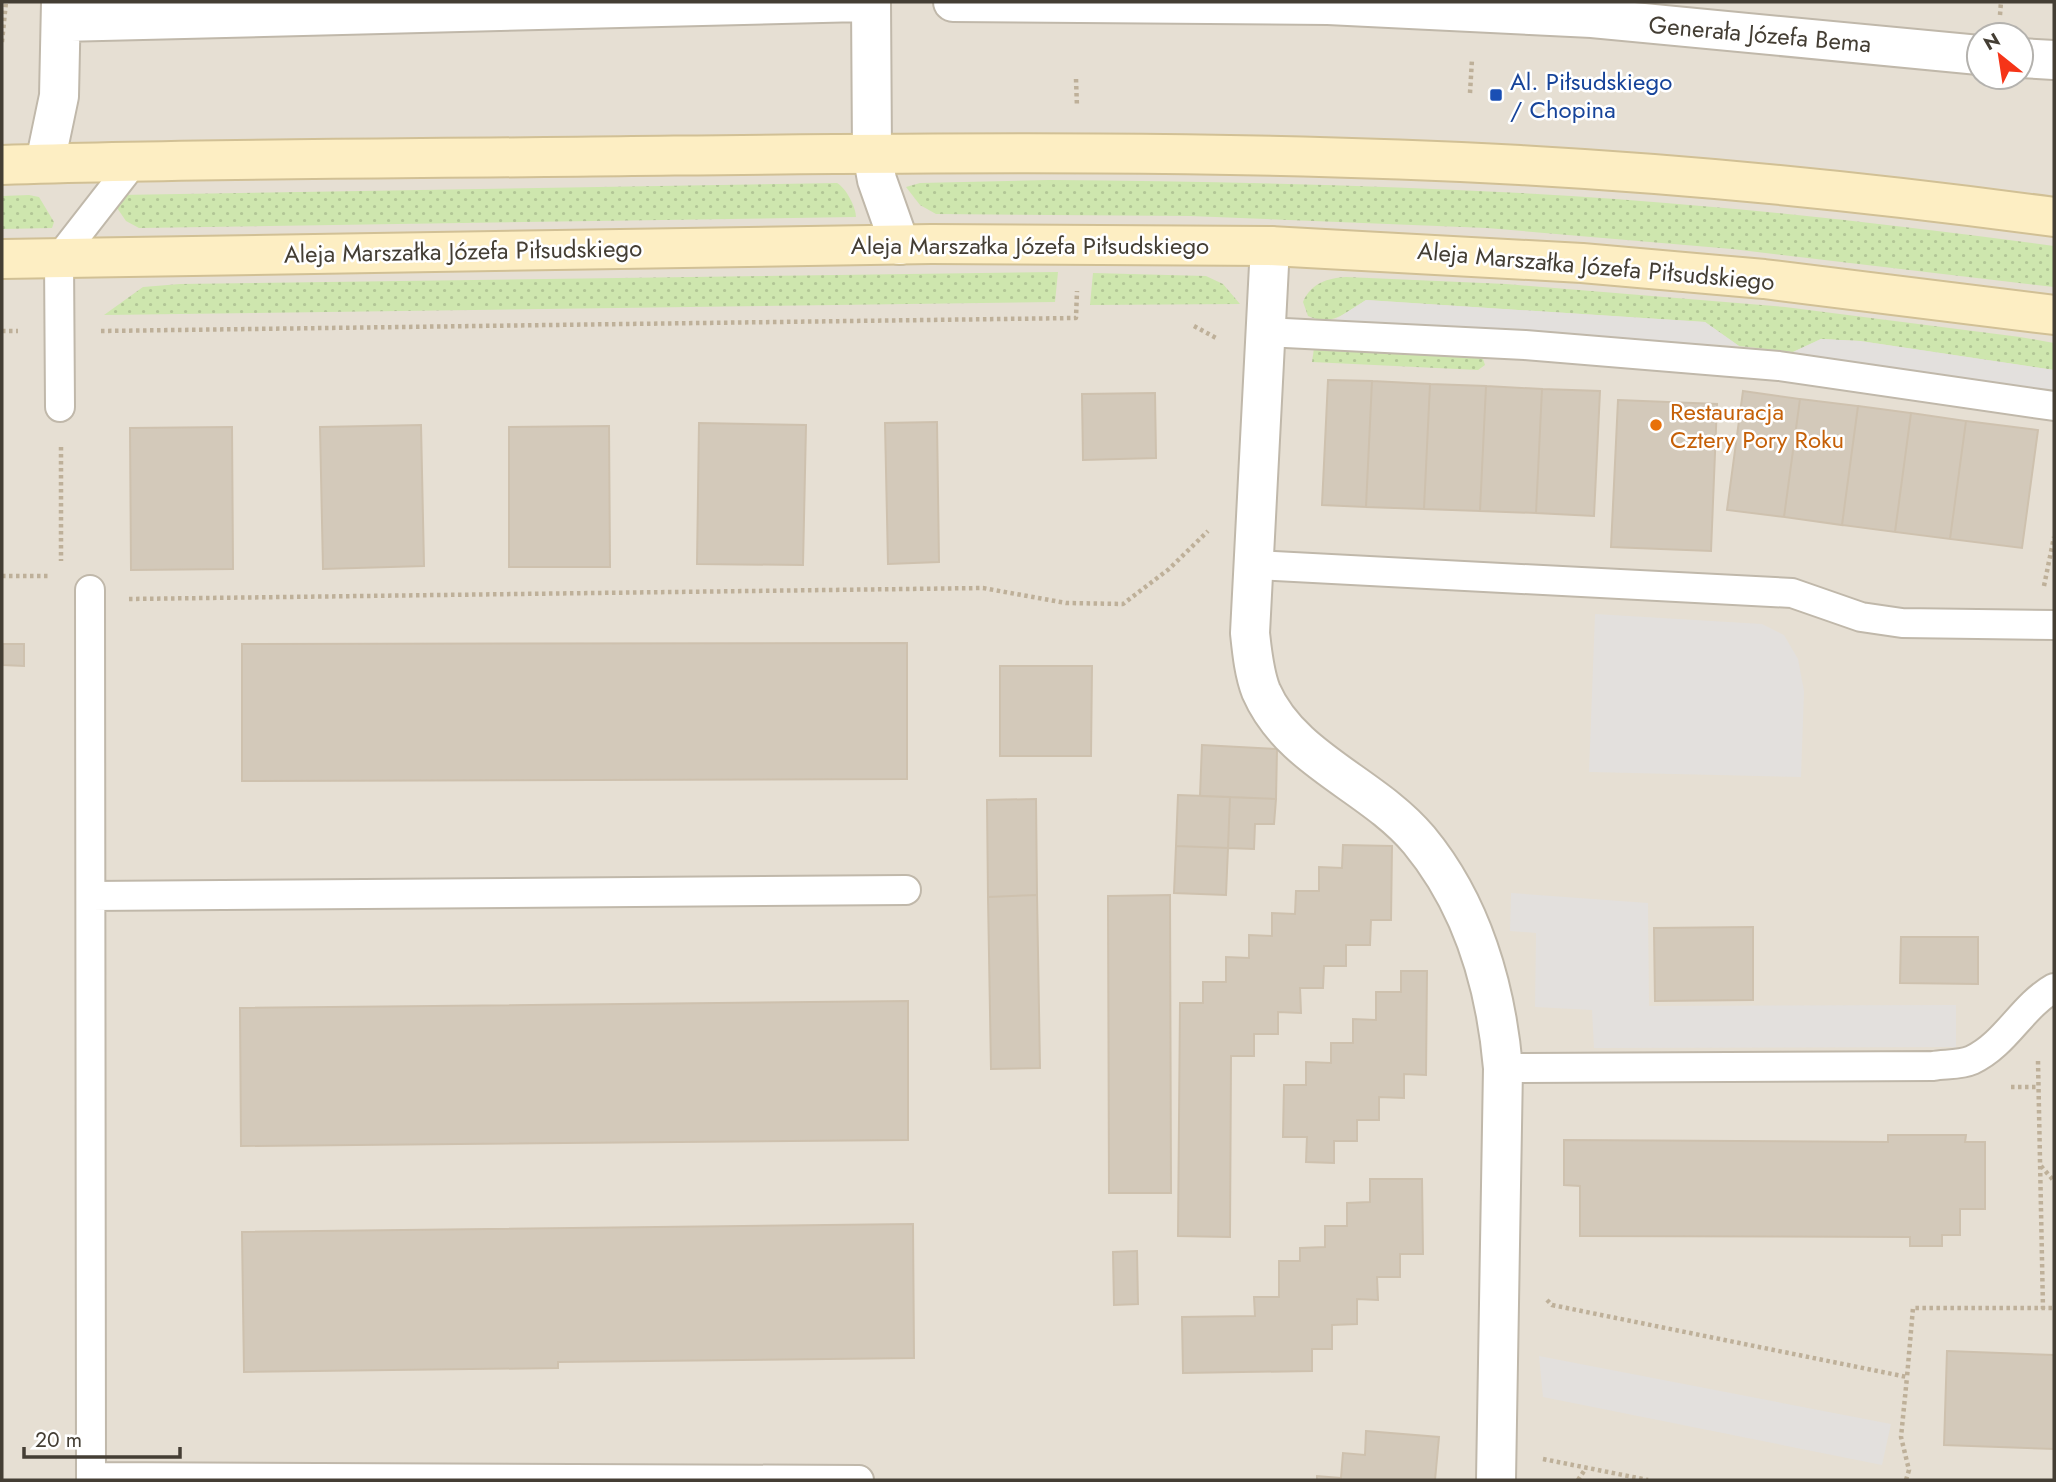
<svg xmlns="http://www.w3.org/2000/svg" width="2056" height="1482" viewBox="0 0 2056 1482" font-family="Jost,sans-serif">
  <defs>
    <pattern id="grass-dots" width="8" height="8" patternUnits="userSpaceOnUse" patternTransform="scale(1.75)"><rect width="8" height="8" fill="#cee6ae"/><path d="M2 2h.1M6 6h.1" fill="none" stroke="#b2c696" stroke-width="1.8" stroke-linecap="round"/></pattern>
  </defs>
  <rect width="100%" height="100%" fill="#f2eee4"/>
  <path fill="#e6dfd3" fill-rule="evenodd" d="M 2,2 L 2054,2 L 2054,1480 L 2,1480 ZM 1979,35 L 2021,35 L 2021,77 L 1979,77 Z"/>
  <path fill="url(#grass-dots)" d="M 1049,180 C 1270,182 1493,187 1713,207 C 1827,217 1941,231 2054,246 L 2054,287 L 1732,249 L 1487,228 L 1190,216 L 936,214 L 920,205 L 906,187 L 920,183 Z
    M 837,183 C 846,188 856,207 856,217 L 139,228 L 126,221 L 115,205 L 118,195 Z
    M 29,195 L 39,197 L 54,222 L 52,228 L 2,229 L 2,196 Z
    M 1058,272 L 1055,302 L 104,315 L 143,287 L 180,284 Z
    M 1093,273 L 1206,276 L 1223,284 L 1240,304 L 1090,305 Z
    M 1346,277 L 1506,284 L 1785,307 L 2020,337 L 2054,343 L 2054,370 L 1860,341 L 1821,339 L 1793,352 L 1739,346 L 1705,322 L 1366,300 C 1345,313 1332,327 1308,316 L 1303,302 C 1311,283 1328,278 1346,277 Z
    M 1314,348 L 1482,356 L 1485,365 L 1478,370 L 1312,362 Z"/>
  <path fill="#e3e0dd" d="M 1366,300 L 1705,322 L 1739,346 L 1333,321 Z
    M 1821,339 L 1860,341 L 2054,370 L 2054,394 L 1793,352 Z
    M 1595,614 L 1762,624 L 1784,635 L 1798,659 L 1804,691 L 1801,777 L 1589,772 Z
    M 1511,893 L 1648,903 L 1649,1006 L 1956,1005 L 1956,1047 L 1594,1048 L 1592,1010 L 1535,1007 L 1536,933 L 1510,931 Z
    M 1539,1356 L 1891,1424 L 1882,1465 L 1543,1397 Z"/>
  <path fill="#d3c9ba" stroke="#cec1ae" stroke-width="2" d="M 1328,380 L 1372,381 L 1366,507 L 1322,505 Z
    M 1372,381 L 1430,384 L 1424,509 L 1366,507 Z
    M 1430,384 L 1486,386 L 1480,511 L 1424,509 Z
    M 1486,386 L 1542,389 L 1536,513 L 1480,511 Z
    M 1542,389 L 1600,391 L 1594,516 L 1536,513 Z
    M 1743,391 L 1800,399 L 1784,517 L 1727,510 Z
    M 1155,393 L 1156,458 L 1083,460 L 1082,394 Z
    M 1800,399 L 1858,406 L 1842,525 L 1784,517 Z
    M 1618,400 L 1717,404 L 1711,551 L 1611,547 Z
    M 1858,406 L 1911,413 L 1895,532 L 1842,525 Z
    M 1911,413 L 1966,421 L 1950,539 L 1895,532 Z
    M 1966,421 L 2038,430 L 2022,548 L 1950,539 Z
    M 937,422 L 939,562 L 888,564 L 885,423 Z
    M 699,423 L 806,425 L 803,565 L 697,564 Z
    M 421,425 L 424,566 L 323,569 L 320,427 Z
    M 609,426 L 610,567 L 509,567 L 509,427 Z
    M 232,427 L 233,569 L 131,570 L 130,428 Z
    M 907,643 L 907,779 L 242,781 L 242,644 Z
    M 3,644 L 24,644 L 24,666 L 3,665 Z
    M 1000,666 L 1092,666 L 1091,756 L 1000,756 Z
    M 1202,745 L 1277,749 L 1276,799 L 1200,796 Z
    M 1178,795 L 1230,797 L 1228,848 L 1176,846 Z
    M 1230,797 L 1276,799 L 1274,824 L 1255,824 L 1254,849 L 1228,848 Z
    M 1036,799 L 1037,895 L 988,897 L 987,800 Z
    M 1343,845 L 1392,846 L 1391,920 L 1371,920 L 1370,945 L 1346,945 L 1346,966 L 1324,966 L 1323,988 L 1300,988 L 1301,1013 L 1278,1012 L 1278,1034 L 1254,1034 L 1254,1056 L 1231,1056 L 1230,1237 L 1178,1236 L 1180,1003 L 1203,1003 L 1203,982 L 1226,982 L 1226,957 L 1249,958 L 1249,935 L 1272,936 L 1272,913 L 1295,914 L 1296,891 L 1319,891 L 1319,867 L 1342,868 Z
    M 1176,846 L 1228,848 L 1226,895 L 1174,893 Z
    M 1037,895 L 1040,1068 L 991,1069 L 988,897 Z
    M 1170,895 L 1171,1193 L 1109,1193 L 1108,896 Z
    M 1753,927 L 1753,1000 L 1655,1001 L 1654,928 Z
    M 1901,937 L 1978,937 L 1978,984 L 1900,983 Z
    M 1401,971 L 1427,971 L 1426,1075 L 1404,1074 L 1404,1098 L 1379,1097 L 1379,1120 L 1357,1120 L 1357,1141 L 1334,1141 L 1334,1163 L 1306,1162 L 1307,1137 L 1283,1137 L 1284,1085 L 1306,1085 L 1306,1062 L 1331,1063 L 1331,1043 L 1353,1043 L 1353,1019 L 1376,1020 L 1376,992 L 1401,992 Z
    M 908,1001 L 908,1140 L 241,1146 L 240,1008 Z
    M 1888,1135 L 1966,1135 L 1965,1142 L 1985,1142 L 1985,1209 L 1960,1209 L 1960,1235 L 1942,1235 L 1942,1246 L 1910,1246 L 1910,1237 L 1580,1236 L 1580,1186 L 1564,1185 L 1564,1140 L 1888,1142 Z
    M 1370,1179 L 1422,1179 L 1423,1254 L 1400,1254 L 1400,1277 L 1377,1277 L 1378,1300 L 1357,1299 L 1357,1324 L 1332,1325 L 1332,1349 L 1312,1349 L 1312,1371 L 1183,1373 L 1182,1317 L 1255,1316 L 1254,1297 L 1279,1297 L 1279,1261 L 1300,1261 L 1300,1248 L 1325,1247 L 1325,1226 L 1347,1226 L 1347,1203 L 1370,1202 Z
    M 913,1224 L 914,1358 L 558,1362 L 558,1368 L 244,1372 L 242,1232 Z
    M 1137,1251 L 1138,1304 L 1114,1305 L 1113,1252 Z
    M 1947,1351 L 2054,1355 L 2054,1449 L 1944,1445 Z
    M 1366,1431 L 1439,1437 L 1435,1480 L 1317,1480 L 1317,1476 L 1341,1478 L 1343,1453 L 1365,1455 Z"/>
  <g fill="none" stroke-linecap="round" stroke-linejoin="round">
    <g stroke="#c0b8aa" stroke-width="32">
      <path id="lane" d="M 1267,332 L 1525,345 L 1779,366 L 2054,406
        M 60,407 L 59,258 L 133,163
        M 1254,565 L 1792,593 L 1861,617 L 1902,623 L 2054,625
        M 90,590 L 91,1480
        M 91,896 L 906,890
        M 1503,1068 L 1933,1066 C 1945,1064 1961,1065 1972,1060 C 2006,1044 2022,1006 2054,988
        M 91,1477 L 859,1480"/>
    </g>
    <g stroke="#c0b8aa" stroke-width="42">
      <path id="street" d="M 871,2 L 872,153 L 877,180 L 900,245
        M 953,2 L 1328,5 L 1592,18 L 1979,55
        M 61,22 L 862,2
        M 2021,58 L 2054,60
        M 45,163 L 59,96 L 61,2
        M 1270,246 L 1250,633 C 1252,652 1254,673 1261,691 C 1291,760 1372,784 1419,840 C 1472,904 1496,987 1503,1068 L 1496,1480"/>
    </g>
    <g stroke="#d1c095" stroke-width="42">
      <path id="secondary" d="M 2,165 C 211,158 422,159 632,156 C 928,153 1224,149 1520,165 C 1699,175 1877,193 2054,217
        M 2,259 L 931,244 L 1270,246 L 1582,263 L 1764,279 L 2054,315"/>
    </g>
    <path stroke="#beb099" stroke-width="4.5" stroke-dasharray="3.5 3.5" stroke-linecap="butt" d="M 2000,15 L 2001,2
      M 2,42 L 6,2
      M 1076,79 L 1077,107
      M 1470,93 L 1472,59
      M 1194,326 L 1218,339
      M 2,331 L 18,331
      M 101,331 L 1076,318 L 1077,291
      M 61,447 L 61,561
      M 2,576 L 51,576
      M 2044,586 L 2054,537
      M 129,599 L 983,588 L 1066,603 L 1123,604 L 1169,569 L 1208,531
      M 2038,1061 L 2043,1309
      M 2011,1087 L 2038,1087
      M 2041,1166 L 2054,1181
      M 1547,1300 L 1552,1305 L 1907,1377 L 1913,1308 L 2054,1308
      M 1543,1459 L 1648,1480
      M 1578,1480 L 1586,1468
      M 1906,1480 L 1909,1470 L 1901,1437 L 1907,1377"/>
    <use href="#lane" stroke="#fff" stroke-width="28"/>
    <use href="#street" stroke="#fff" stroke-width="38"/>
    <use href="#secondary" stroke="#fdeec3" stroke-width="38"/>
  </g>
  <rect fill="#1a4fb4" stroke="#fff" stroke-width="2.5" x="1489" y="88" width="14" height="14" rx="3.5"/>
  <circle fill="#e8710a" stroke="#fff" stroke-width="2.5" cx="1656" cy="425" r="7"/>
  <g text-anchor="middle" dominant-baseline="central" stroke-width="5" stroke-linejoin="round" paint-order="stroke">
    <g font-size="24" fill="#443e34" stroke="#fff">
      <text transform="translate(1760 34) rotate(5)">Generała Józefa Bema</text>
      <text x="1030" y="245">Aleja Marszałka Józefa Piłsudskiego</text>
      <text transform="translate(463 251) rotate(-1)">Aleja Marszałka Józefa Piłsudskiego</text>
      <text transform="translate(1596 266) rotate(5)">Aleja Marszałka Józefa Piłsudskiego</text>
    </g>
    <g font-size="24" fill="#164399" stroke="#fff" text-anchor="start">
      <text x="1510" y="81">Al. Piłsudskiego<tspan x="1510" dy="28">/ Chopina</tspan></text>
    </g>
    <g font-size="24" fill="#c56008" stroke="#fff" text-anchor="start">
      <text x="1670" y="411">Restauracja<tspan x="1670" dy="28">Cztery Pory Roku</tspan></text>
    </g>
  </g>
  <rect width="2056" height="1482" fill="none" stroke="#443e34" stroke-width="7"/>
  <g transform="translate(2000 56) rotate(330)"><circle r="33" fill="#ffffff" stroke="#b4b2ae" stroke-width="2"/>
  <path d="M0-5L12 26L0 18L-12 26Z" fill="#f53418"/>
  <text y="-10" font-size="19" font-weight="bold" text-anchor="middle" fill="#443e34">N</text>
  </g>
  <path d="M24 1447v10h156v-10" fill="none" stroke="#443e34" stroke-width="3.5"/>
  <text x="35" y="1447" font-size="21" fill="#443e34" stroke="#ffffff" stroke-width="5" paint-order="stroke">20 m</text>
</svg>
